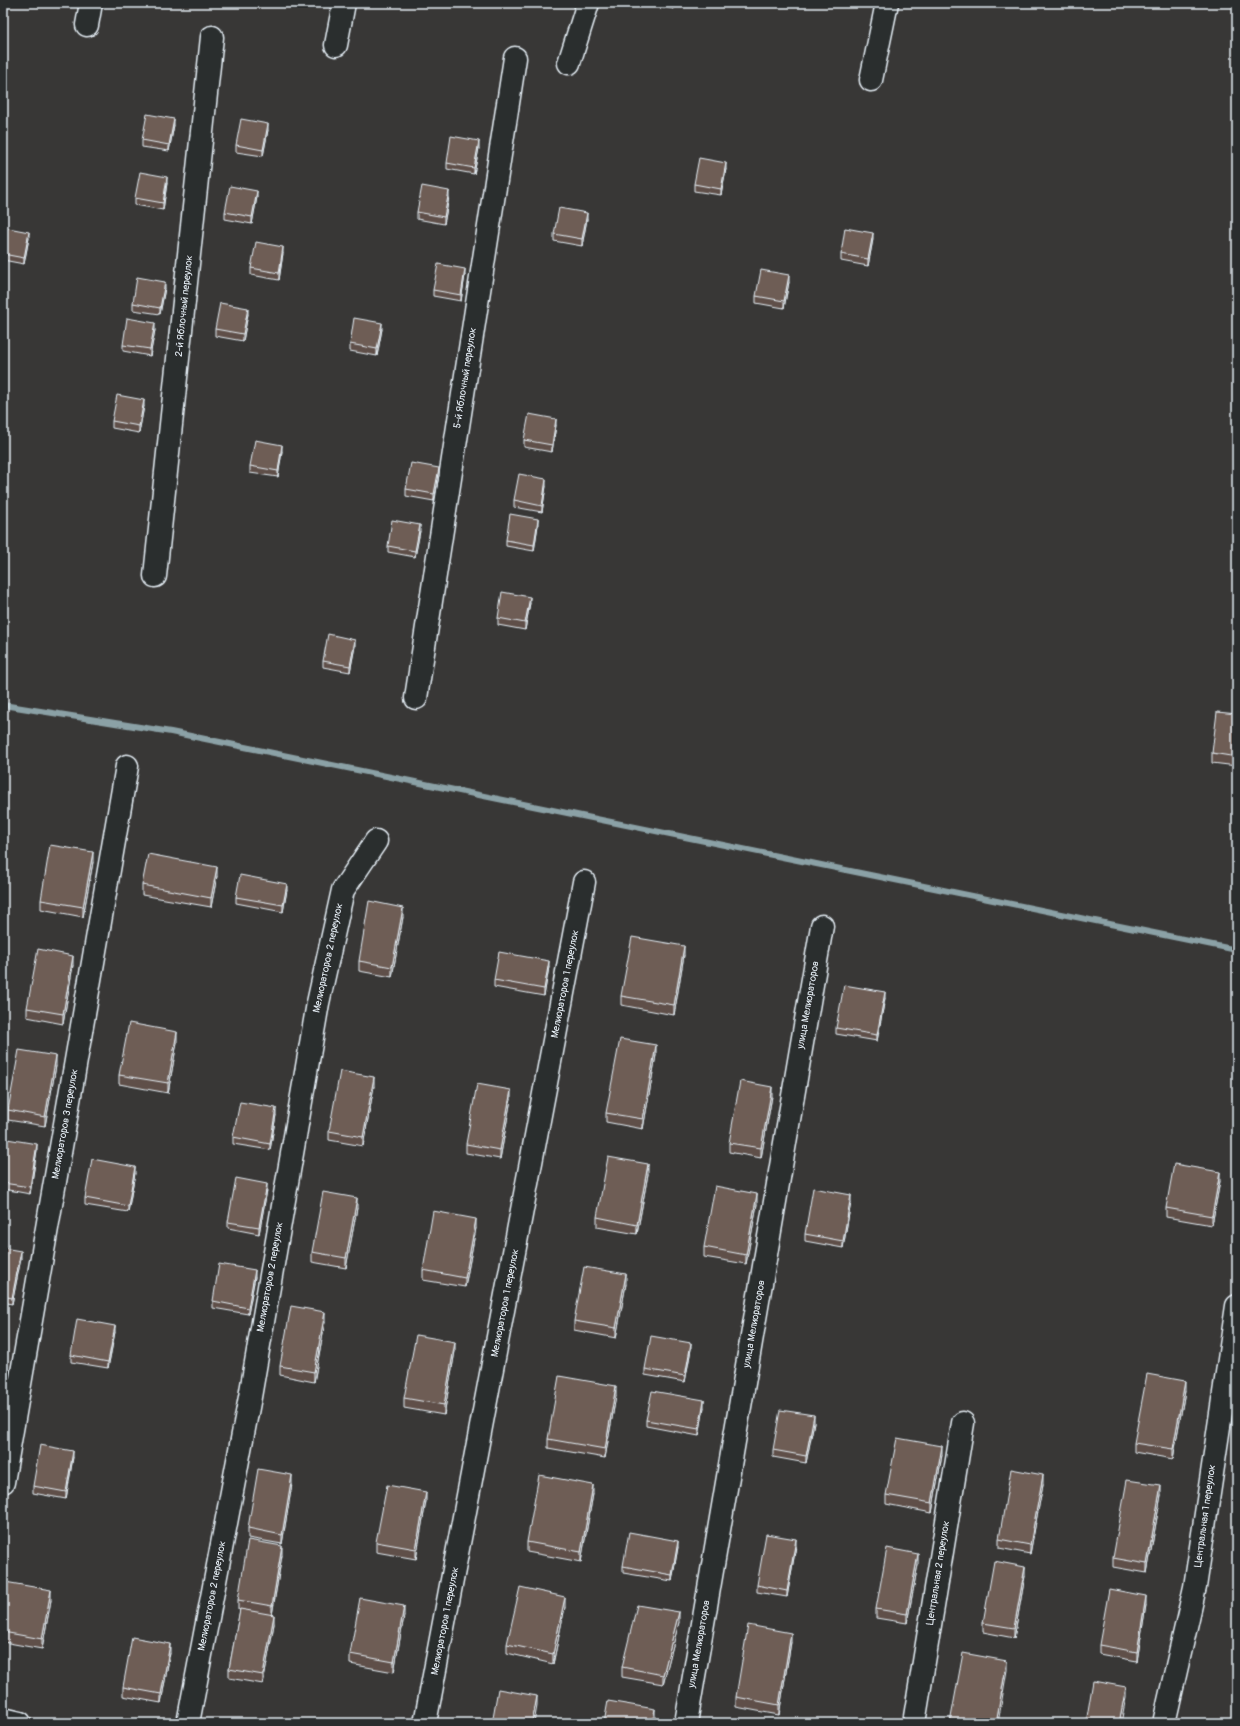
<svg xmlns="http://www.w3.org/2000/svg" width="1240" height="1726" viewBox="0 0 1240 1726" font-family="Pangolin,sans-serif">
  <rect width="100%" height="100%" fill="#383736"/>
  <filter id="ink" filterUnits="userSpaceOnUse"><feTurbulence type="fractalNoise" baseFrequency=".025" numOctaves="2"/><feDisplacementMap in="SourceGraphic" scale="8" xChannelSelector="R" yChannelSelector="G"/><feConvolveMatrix kernelMatrix="1 2 1 2 8 2 1 2 1" color-interpolation-filters="sRGB"/></filter>
  <g filter="url(#ink)">
    <g fill="none" stroke-linecap="round" stroke-linejoin="round">
      <path stroke="#8ba1a6" stroke-width="6" d="M 3,705 L 171,732 L 1237,950"/>
      <g stroke="#e8f1f8" stroke-width="25">
        <path id="minor" d="M 87,25 L 91,3
          M 336,45 L 344,3
          M 569,63 L 588,3
          M 871,80 L 887,3
          M 155,576 L 212,37
          M 416,698 L 515,58
          M 3,1482 L 127,766
          M 3,1719 L 20,1723
          M 188,1723 L 250,1397 L 318,1003 L 343,890 L 376,841
          M 425,1723 L 584,882
          M 686,1723 L 822,926
          M 914,1723 L 963,1423
          M 1164,1723 L 1195,1587 L 1237,1306"/>
      </g>
      <use href="#minor" stroke="#2a2d2e" stroke-width="22"/>
    </g>
    <path fill="#5f5049" stroke="#e8f1f8" d="M 643,3 L 675,3 L 674,9 Z
      M 174,125 L 169,151 L 142,147 L 142,140 Z
      M 268,130 L 263,156 L 236,152 L 236,145 Z
      M 479,148 L 474,174 L 447,169 L 447,163 Z
      M 726,169 L 721,195 L 694,191 L 694,184 Z
      M 167,183 L 163,210 L 135,205 L 135,198 Z
      M 257,197 L 252,224 L 225,219 L 225,212 Z
      M 449,197 L 444,224 L 417,219 L 417,212 Z
      M 587,219 L 582,246 L 554,241 L 554,234 Z
      M 3,227 L 29,238 L 24,264 L 3,260 Z
      M 873,239 L 868,266 L 841,261 L 841,254 Z
      M 283,253 L 279,280 L 251,275 L 251,268 Z
      M 465,275 L 461,301 L 433,296 L 433,290 Z
      M 789,282 L 784,308 L 756,303 L 756,296 Z
      M 165,288 L 160,314 L 133,310 L 133,303 Z
      M 248,314 L 243,341 L 215,336 L 215,329 Z
      M 382,329 L 377,356 L 350,351 L 350,344 Z
      M 155,330 L 150,356 L 123,351 L 123,345 Z
      M 144,406 L 139,433 L 112,428 L 112,421 Z
      M 556,425 L 552,452 L 524,447 L 524,440 Z
      M 282,451 L 278,477 L 250,473 L 250,466 Z
      M 439,475 L 434,501 L 406,496 L 406,489 Z
      M 546,486 L 542,512 L 514,507 L 514,500 Z
      M 538,525 L 534,551 L 506,546 L 506,540 Z
      M 420,531 L 415,557 L 388,552 L 388,546 Z
      M 530,603 L 525,630 L 498,625 L 498,618 Z
      M 355,646 L 350,672 L 323,667 L 323,661 Z
      M 1237,714 L 1237,766 L 1212,763 L 1212,753 Z
      M 93,862 L 83,917 L 41,909 L 41,900 Z
      M 217,876 L 211,907 L 142,895 L 142,885 Z
      M 287,890 L 283,912 L 236,903 L 236,897 Z
      M 403,917 L 392,977 L 359,971 L 359,961 Z
      M 684,955 L 674,1015 L 621,1005 L 621,996 Z
      M 73,965 L 63,1024 L 27,1017 L 27,1008 Z
      M 549,967 L 544,996 L 494,987 L 494,980 Z
      M 885,998 L 877,1041 L 836,1034 L 836,1028 Z
      M 177,1042 L 168,1093 L 119,1084 L 119,1075 Z
      M 656,1055 L 643,1129 L 606,1122 L 606,1113 Z
      M 56,1066 L 45,1126 L 8,1120 L 8,1110 Z
      M 374,1086 L 363,1146 L 329,1140 L 329,1131 Z
      M 772,1096 L 761,1158 L 729,1152 L 729,1143 Z
      M 511,1099 L 500,1159 L 466,1153 L 466,1144 Z
      M 276,1115 L 270,1150 L 233,1144 L 233,1137 Z
      M 37,1150 L 30,1194 L 3,1189 L 3,1164 Z
      M 135,1173 L 128,1212 L 85,1205 L 85,1198 Z
      M 648,1174 L 637,1234 L 597,1227 L 597,1217 Z
      M 1220,1181 L 1212,1225 L 1166,1217 L 1166,1208 Z
      M 267,1190 L 259,1234 L 228,1228 L 228,1222 Z
      M 851,1202 L 843,1248 L 805,1241 L 805,1234 Z
      M 757,1204 L 746,1264 L 704,1257 L 704,1247 Z
      M 357,1208 L 346,1268 L 312,1262 L 312,1252 Z
      M 476,1228 L 465,1287 L 423,1280 L 423,1270 Z
      M 3,1248 L 21,1258 L 12,1304 L 3,1302 Z
      M 255,1277 L 248,1314 L 213,1308 L 213,1301 Z
      M 626,1284 L 616,1338 L 574,1330 L 574,1321 Z
      M 325,1322 L 314,1382 L 280,1375 L 280,1366 Z
      M 115,1332 L 108,1368 L 71,1362 L 71,1355 Z
      M 691,1349 L 685,1382 L 645,1375 L 645,1369 Z
      M 455,1351 L 444,1415 L 404,1408 L 404,1398 Z
      M 1185,1391 L 1173,1459 L 1134,1452 L 1134,1443 Z
      M 616,1396 L 605,1458 L 548,1448 L 548,1439 Z
      M 704,1407 L 699,1436 L 646,1426 L 646,1420 Z
      M 814,1422 L 806,1463 L 773,1457 L 773,1450 Z
      M 942,1455 L 932,1513 L 886,1504 L 886,1495 Z
      M 73,1457 L 66,1499 L 33,1493 L 33,1486 Z
      M 292,1484 L 282,1544 L 248,1538 L 248,1528 Z
      M 1043,1484 L 1030,1554 L 999,1548 L 999,1539 Z
      M 593,1494 L 581,1562 L 527,1552 L 527,1542 Z
      M 1161,1495 L 1147,1573 L 1113,1567 L 1113,1558 Z
      M 426,1501 L 416,1559 L 376,1552 L 376,1542 Z
      M 796,1546 L 787,1597 L 757,1592 L 757,1585 Z
      M 678,1547 L 672,1581 L 623,1573 L 623,1566 Z
      M 282,1555 L 272,1615 L 274,1624 L 263,1684 L 229,1678 L 229,1669 L 240,1610 L 238,1609 L 238,1600 Z
      M 918,1564 L 907,1623 L 876,1618 L 876,1609 Z
      M 1025,1576 L 1014,1638 L 983,1632 L 983,1623 Z
      M 3,1592 L 51,1600 L 42,1649 L 3,1642 Z
      M 1146,1605 L 1137,1661 L 1099,1654 L 1099,1645 Z
      M 565,1607 L 553,1664 L 507,1653 L 507,1644 Z
      M 404,1616 L 394,1672 L 350,1664 L 350,1654 Z
      M 679,1622 L 663,1684 L 622,1677 L 622,1667 Z
      M 791,1642 L 779,1715 L 736,1707 L 736,1697 Z
      M 170,1653 L 161,1703 L 123,1696 L 123,1687 Z"/>
    <path fill="#4d413c" stroke="#e8f1f8" d="M 174,119 L 174,125 L 169,151 L 169,145 Z
      M 268,124 L 268,130 L 263,156 L 263,150 Z
      M 479,141 L 479,148 L 474,174 L 474,168 Z
      M 726,163 L 726,169 L 721,195 L 721,189 Z
      M 167,177 L 167,183 L 163,210 L 163,203 Z
      M 257,191 L 257,197 L 252,224 L 252,217 Z
      M 449,191 L 449,197 L 444,224 L 444,217 Z
      M 587,213 L 587,219 L 582,246 L 582,239 Z
      M 29,232 L 29,238 L 24,264 L 24,258 Z
      M 873,233 L 873,239 L 868,266 L 868,259 Z
      M 283,247 L 283,253 L 279,280 L 279,273 Z
      M 465,269 L 465,275 L 461,301 L 461,295 Z
      M 789,275 L 789,282 L 784,308 L 784,301 Z
      M 165,282 L 165,288 L 160,314 L 160,308 Z
      M 248,308 L 248,314 L 243,341 L 243,334 Z
      M 155,323 L 155,330 L 150,356 L 150,349 Z
      M 382,323 L 382,329 L 377,356 L 377,349 Z
      M 144,400 L 144,406 L 139,433 L 139,426 Z
      M 556,419 L 556,425 L 552,452 L 552,445 Z
      M 282,445 L 282,451 L 278,477 L 278,471 Z
      M 439,468 L 439,475 L 434,501 L 434,494 Z
      M 546,479 L 546,486 L 542,512 L 542,506 Z
      M 538,519 L 538,525 L 534,551 L 534,545 Z
      M 420,525 L 420,531 L 415,557 L 415,551 Z
      M 530,597 L 530,603 L 525,630 L 525,623 Z
      M 355,640 L 355,646 L 350,672 L 350,666 Z
      M 93,852 L 93,862 L 83,917 L 83,907 Z
      M 217,867 L 217,876 L 211,907 L 211,898 Z
      M 287,884 L 287,890 L 283,912 L 283,905 Z
      M 403,908 L 403,917 L 392,977 L 392,967 Z
      M 684,946 L 684,955 L 674,1015 L 674,1005 Z
      M 73,956 L 73,965 L 63,1024 L 63,1014 Z
      M 549,961 L 549,967 L 544,996 L 544,989 Z
      M 885,992 L 885,998 L 877,1041 L 877,1035 Z
      M 177,1032 L 177,1042 L 168,1093 L 168,1083 Z
      M 656,1045 L 656,1055 L 643,1129 L 643,1119 Z
      M 56,1056 L 56,1066 L 45,1126 L 45,1117 Z
      M 374,1077 L 374,1086 L 363,1146 L 363,1137 Z
      M 772,1087 L 772,1096 L 761,1158 L 761,1148 Z
      M 511,1090 L 511,1099 L 500,1159 L 500,1150 Z
      M 276,1108 L 276,1115 L 270,1150 L 270,1144 Z
      M 37,1144 L 37,1150 L 30,1194 L 30,1187 Z
      M 648,1164 L 648,1174 L 637,1234 L 637,1225 Z
      M 135,1167 L 135,1173 L 128,1212 L 128,1206 Z
      M 1220,1172 L 1220,1181 L 1212,1225 L 1212,1216 Z
      M 267,1184 L 267,1190 L 259,1234 L 259,1227 Z
      M 757,1194 L 757,1204 L 746,1264 L 746,1255 Z
      M 851,1195 L 851,1202 L 843,1248 L 843,1241 Z
      M 357,1198 L 357,1208 L 346,1268 L 346,1258 Z
      M 476,1219 L 476,1228 L 465,1287 L 465,1278 Z
      M 21,1251 L 21,1258 L 12,1304 L 12,1298 Z
      M 255,1270 L 255,1277 L 248,1314 L 248,1308 Z
      M 626,1274 L 626,1284 L 616,1338 L 616,1328 Z
      M 325,1312 L 325,1322 L 314,1382 L 314,1372 Z
      M 115,1326 L 115,1332 L 108,1368 L 108,1362 Z
      M 455,1342 L 455,1351 L 444,1415 L 444,1405 Z
      M 691,1343 L 691,1349 L 685,1382 L 685,1376 Z
      M 1185,1381 L 1185,1391 L 1173,1459 L 1173,1449 Z
      M 616,1386 L 616,1396 L 605,1458 L 605,1449 Z
      M 704,1400 L 704,1407 L 699,1436 L 699,1429 Z
      M 814,1415 L 814,1422 L 806,1463 L 806,1456 Z
      M 942,1446 L 942,1455 L 932,1513 L 932,1503 Z
      M 73,1451 L 73,1457 L 66,1499 L 66,1492 Z
      M 292,1475 L 292,1484 L 282,1544 L 282,1535 Z
      M 1043,1475 L 1043,1484 L 1030,1554 L 1030,1545 Z
      M 593,1485 L 593,1494 L 581,1562 L 581,1552 Z
      M 1161,1485 L 1161,1495 L 1147,1573 L 1147,1564 Z
      M 426,1492 L 426,1501 L 416,1559 L 416,1549 Z
      M 796,1539 L 796,1546 L 787,1597 L 787,1591 Z
      M 678,1541 L 678,1547 L 672,1581 L 672,1575 Z
      M 282,1546 L 282,1555 L 272,1615 L 272,1606 Z
      M 918,1554 L 918,1564 L 907,1623 L 907,1614 Z
      M 1025,1567 L 1025,1576 L 1014,1638 L 1014,1628 Z
      M 51,1590 L 51,1600 L 42,1649 L 42,1639 Z
      M 1146,1596 L 1146,1605 L 1137,1661 L 1137,1652 Z
      M 565,1597 L 565,1607 L 553,1664 L 553,1654 Z
      M 404,1606 L 404,1616 L 394,1672 L 394,1662 Z
      M 679,1612 L 679,1622 L 663,1684 L 663,1675 Z
      M 274,1615 L 274,1624 L 263,1684 L 263,1675 Z
      M 791,1633 L 791,1642 L 779,1715 L 779,1705 Z
      M 170,1644 L 170,1653 L 161,1703 L 161,1694 Z
      M 1007,1661 L 1007,1670 L 998,1723 L 996,1723 Z
      M 1126,1687 L 1126,1697 L 1121,1723 L 1119,1723 Z
      M 537,1696 L 537,1706 L 534,1723 L 532,1723 Z
      M 655,1709 L 655,1718 L 654,1723 L 652,1723 Z"/>
    <path fill="#6e5d55" stroke="#e8f1f8" d="M 147,114 L 174,119 L 169,145 L 142,140 Z
      M 241,119 L 268,124 L 263,150 L 236,145 Z
      M 451,136 L 479,141 L 474,168 L 447,163 Z
      M 699,158 L 726,163 L 721,189 L 694,184 Z
      M 140,172 L 167,177 L 163,203 L 135,198 Z
      M 230,186 L 257,191 L 252,217 L 225,212 Z
      M 422,186 L 449,191 L 444,217 L 417,212 Z
      M 559,208 L 587,213 L 582,239 L 554,234 Z
      M 3,227 L 29,232 L 24,258 L 3,254 Z
      M 845,228 L 873,233 L 868,259 L 841,254 Z
      M 256,242 L 283,247 L 279,273 L 251,268 Z
      M 438,264 L 465,269 L 461,295 L 433,290 Z
      M 761,270 L 789,275 L 784,301 L 756,296 Z
      M 137,277 L 165,282 L 160,308 L 133,303 Z
      M 220,303 L 248,308 L 243,334 L 215,329 Z
      M 127,318 L 155,323 L 150,349 L 123,345 Z
      M 354,318 L 382,323 L 377,349 L 350,344 Z
      M 117,395 L 144,400 L 139,426 L 112,421 Z
      M 529,414 L 556,419 L 552,445 L 524,440 Z
      M 255,440 L 282,445 L 278,471 L 250,466 Z
      M 411,463 L 439,468 L 434,494 L 406,489 Z
      M 519,474 L 546,479 L 542,506 L 514,500 Z
      M 510,514 L 538,519 L 534,545 L 506,540 Z
      M 392,520 L 420,525 L 415,551 L 388,546 Z
      M 502,592 L 530,597 L 525,623 L 498,618 Z
      M 328,634 L 355,640 L 350,666 L 323,661 Z
      M 1217,712 L 1237,714 L 1237,757 L 1212,753 Z
      M 50,845 L 93,852 L 83,907 L 41,900 Z
      M 148,854 L 217,867 L 211,898 L 142,885 Z
      M 240,875 L 287,884 L 283,905 L 236,897 Z
      M 369,901 L 403,908 L 392,967 L 359,961 Z
      M 632,937 L 684,946 L 674,1005 L 621,996 Z
      M 38,949 L 73,956 L 63,1014 L 27,1008 Z
      M 499,952 L 549,961 L 544,989 L 494,980 Z
      M 844,985 L 885,992 L 877,1035 L 836,1028 Z
      M 129,1023 L 177,1032 L 168,1083 L 119,1075 Z
      M 620,1039 L 656,1045 L 643,1119 L 606,1113 Z
      M 19,1050 L 56,1056 L 45,1117 L 8,1110 Z
      M 340,1071 L 374,1077 L 363,1137 L 329,1131 Z
      M 740,1081 L 772,1087 L 761,1148 L 729,1143 Z
      M 477,1084 L 511,1090 L 500,1150 L 466,1144 Z
      M 240,1102 L 276,1108 L 270,1144 L 233,1137 Z
      M 7,1139 L 37,1144 L 30,1187 L 3,1183 L 3,1164 Z
      M 608,1157 L 648,1164 L 637,1225 L 597,1217 Z
      M 92,1159 L 135,1167 L 128,1206 L 85,1198 Z
      M 1174,1164 L 1220,1172 L 1212,1216 L 1166,1208 Z
      M 236,1178 L 267,1184 L 259,1227 L 228,1222 Z
      M 715,1186 L 757,1194 L 746,1255 L 704,1247 Z
      M 813,1188 L 851,1195 L 843,1241 L 805,1234 Z
      M 323,1192 L 357,1198 L 346,1258 L 312,1252 Z
      M 433,1211 L 476,1219 L 465,1278 L 423,1270 Z
      M 3,1248 L 21,1251 L 12,1298 L 3,1296 Z
      M 219,1264 L 255,1270 L 248,1308 L 213,1301 Z
      M 584,1267 L 626,1274 L 616,1328 L 574,1321 Z
      M 291,1306 L 325,1312 L 314,1372 L 280,1366 Z
      M 77,1319 L 115,1326 L 108,1362 L 71,1355 Z
      M 416,1335 L 455,1342 L 444,1405 L 404,1398 Z
      M 651,1336 L 691,1343 L 685,1376 L 645,1369 Z
      M 1147,1374 L 1185,1381 L 1173,1449 L 1134,1443 Z
      M 559,1376 L 616,1386 L 605,1449 L 548,1439 Z
      M 652,1391 L 704,1400 L 699,1429 L 646,1420 Z
      M 780,1410 L 814,1415 L 806,1456 L 773,1450 Z
      M 897,1438 L 942,1446 L 932,1503 L 886,1495 Z
      M 40,1445 L 73,1451 L 66,1492 L 33,1486 Z
      M 258,1469 L 292,1475 L 282,1535 L 248,1528 Z
      M 1011,1469 L 1043,1475 L 1030,1545 L 999,1539 Z
      M 539,1475 L 593,1485 L 581,1552 L 527,1542 Z
      M 1127,1480 L 1161,1485 L 1147,1564 L 1113,1558 Z
      M 387,1485 L 426,1492 L 416,1549 L 376,1542 Z
      M 629,1532 L 678,1541 L 672,1575 L 623,1566 Z
      M 766,1534 L 796,1539 L 787,1591 L 757,1585 Z
      M 248,1540 L 282,1546 L 272,1606 L 238,1600 Z
      M 887,1548 L 918,1554 L 907,1614 L 876,1609 Z
      M 994,1561 L 1025,1567 L 1014,1628 L 983,1623 Z
      M 5,1582 L 51,1590 L 42,1639 L 3,1632 L 3,1592 Z
      M 520,1587 L 565,1597 L 553,1654 L 507,1644 Z
      M 1109,1589 L 1146,1596 L 1137,1652 L 1099,1645 Z
      M 360,1598 L 404,1606 L 394,1662 L 350,1654 Z
      M 637,1605 L 679,1612 L 663,1675 L 622,1667 Z
      M 240,1609 L 274,1615 L 263,1675 L 229,1669 Z
      M 748,1625 L 791,1633 L 779,1705 L 736,1697 Z
      M 132,1637 L 170,1644 L 161,1694 L 123,1687 Z
      M 963,1653 L 1007,1661 L 996,1723 L 950,1723 Z
      M 1093,1681 L 1126,1687 L 1119,1723 L 1086,1723 Z
      M 498,1689 L 537,1696 L 532,1723 L 492,1723 Z
      M 608,1701 L 655,1709 L 652,1723 L 604,1723 Z
      M 1237,1708 L 1237,1723 L 1234,1723 Z"/>
  </g>
  <g text-anchor="middle" dominant-baseline="central" stroke-width="3.5" stroke-linejoin="round" paint-order="stroke">
    <g font-size="10" fill="#e8f1f8" stroke="#2a2d2e">
      <text transform="translate(184 306) rotate(-84)">2-й Яблочный переулок</text>
      <text transform="translate(465 378) rotate(-81)">5-й Яблочный переулок</text>
      <text transform="translate(328 958) rotate(-78)">Мелиораторов 2 переулок</text>
      <text transform="translate(565 984) rotate(-79)">Мелиораторов 1 переулок</text>
      <text transform="translate(808 1005) rotate(-80)">улица Мелиораторов</text>
      <text transform="translate(65 1124) rotate(-80)">Мелиораторов 3 переулок</text>
      <text transform="translate(270 1277) rotate(-80)">Мелиораторов 2 переулок</text>
      <text transform="translate(505 1303) rotate(-79)">Мелиораторов 1 переулок</text>
      <text transform="translate(754 1324) rotate(-80)">улица Мелиораторов</text>
      <text transform="translate(1205 1516) rotate(-82)">Центральная 1 переулок</text>
      <text transform="translate(938 1573) rotate(-81)">Центральная 2 переулок</text>
      <text transform="translate(212 1596) rotate(-79)">Мелиораторов 2 переулок</text>
      <text transform="translate(445 1621) rotate(-79)">Мелиораторов 1 переулок</text>
      <text transform="translate(699 1644) rotate(-80)">улица Мелиораторов</text>
    </g>
  </g>
  <rect width="1240" height="1726" fill="none" stroke="#2a2d2e" stroke-width="16"/>
  <rect x="8" y="8" width="1224" height="1710" fill="none" stroke="#e8f1f8" stroke-width="1.5" filter="url(#ink)"/>
</svg>
